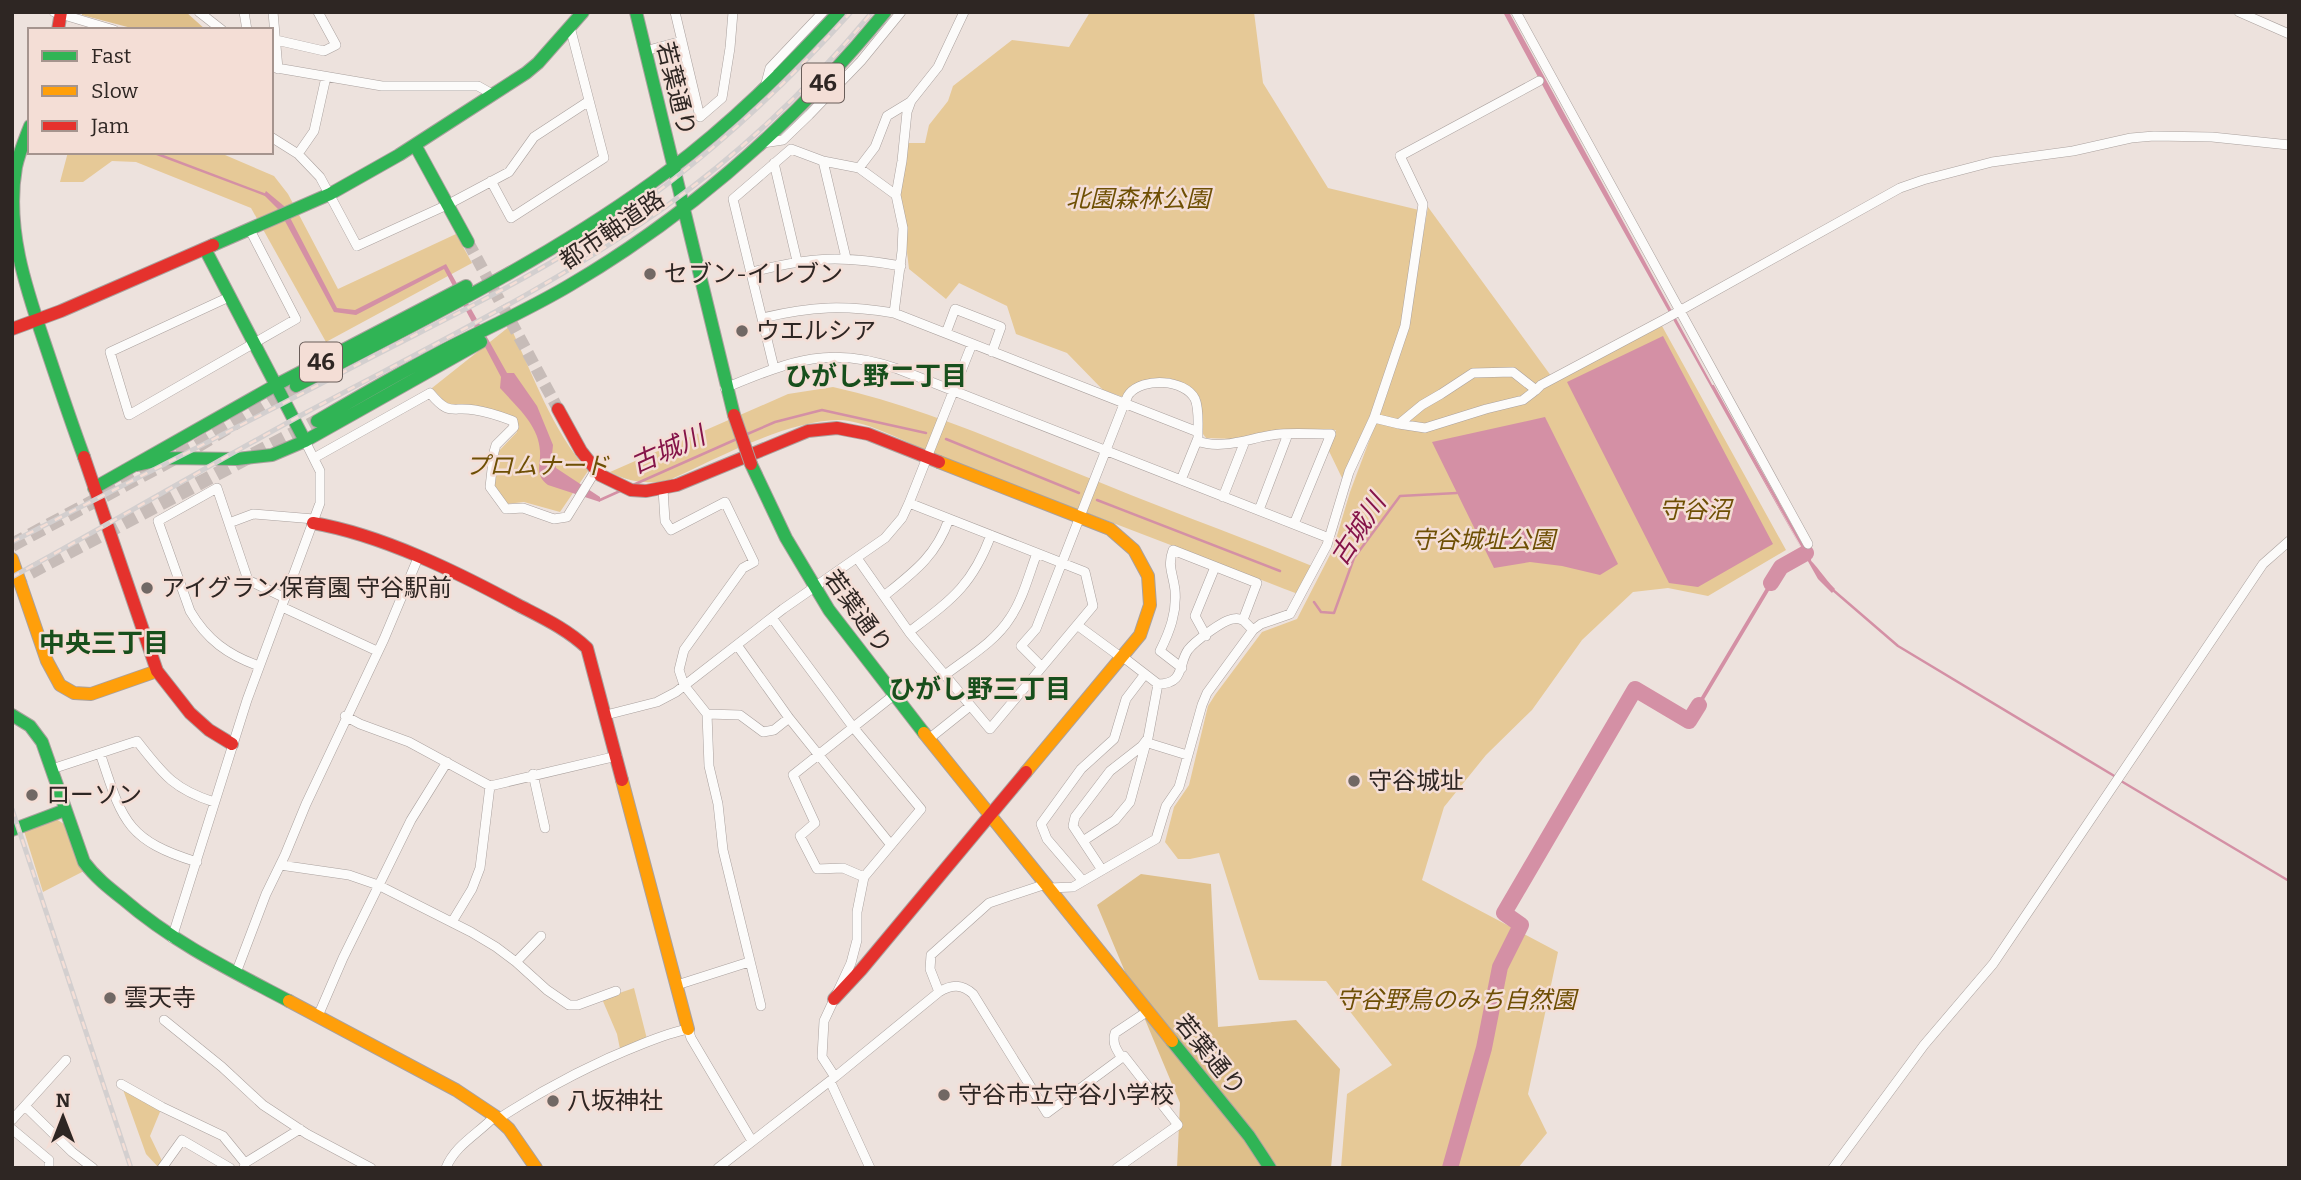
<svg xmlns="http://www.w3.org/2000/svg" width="2301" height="1180" viewBox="0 0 2301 1180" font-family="Bitter,'Noto Sans JP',serif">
  <rect width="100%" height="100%" fill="#ede2dd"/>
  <path fill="#e6c997" d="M 1090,12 L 1254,12 L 1263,83 L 1328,188 L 1419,210 L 1400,329 L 1372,411 L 1342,478 L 1328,449 L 1336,430 L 1283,429 L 1236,439 L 1206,438 L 1203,434 L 1200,398 L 1190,387 L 1169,378 L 1153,378 L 1126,390 L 1123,397 L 1103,390 L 1067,353 L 1016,334 L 1007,306 L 959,283 L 946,299 L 909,269 L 900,192 L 907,143 L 925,143 L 929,125 L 948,101 L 953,86 L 1012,40 L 1069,47 Z
    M 68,152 L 218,152 L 274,176 L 288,194 L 338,289 L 456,234 L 472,263 L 326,342 L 251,208 L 136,162 L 112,161 L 83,182 L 60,182 Z
    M 1428,207 L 1554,380 L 1662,326 L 1786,550 L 1708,596 L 1668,588 L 1633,592 L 1582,640 L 1532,710 L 1486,755 L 1444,807 L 1422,880 L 1558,952 L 1528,1094 L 1547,1133 L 1518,1168 L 1341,1168 L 1347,1094 L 1392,1065 L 1326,981 L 1259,980 L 1219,853 L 1190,859 L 1178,859 L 1165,842 L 1174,807 L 1189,785 L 1208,706 L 1215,695 L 1262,632 L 1297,619 L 1333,549 L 1350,492 L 1389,388 L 1418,264 Z
    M 510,326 C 533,375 552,430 588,471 L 560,512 L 524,502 L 505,504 L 494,488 L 498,452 L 517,432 L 516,417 L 474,405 L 458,407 L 445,402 L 432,388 Z
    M 833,387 C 924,407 1008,446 1094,480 C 1166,510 1240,536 1312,566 L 1298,594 C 1182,549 1064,504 947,460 C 917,448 869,420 838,420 C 784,421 714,460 665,482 C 644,483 628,482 610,472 L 788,394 Z
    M 56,819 L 64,824 L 84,871 L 43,892 L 24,831 Z
    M 634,988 L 647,1039 L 620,1049 L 617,1034 L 602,999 Z
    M 121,1084 L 162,1107 L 150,1136 L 164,1165 L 159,1168 L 146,1154 Z"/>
  <path fill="#debf8a" d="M 82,12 L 186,12 L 206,30 L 139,30 L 82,15 Z
    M 1141,874 L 1211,884 L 1218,1027 L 1296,1020 L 1340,1069 L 1331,1168 L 1177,1168 L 1180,1103 L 1097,905 Z"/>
  <path fill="#d490a5" d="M 1503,12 L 1509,12 L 1805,555 C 1817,565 1824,578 1835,589 L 1832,593 L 1818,579 L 1805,556 L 1782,569 L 1690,723 L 1688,719 L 1778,568 L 1805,555 L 1559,116 Z
    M 266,191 L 284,206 L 337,308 L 355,310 L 446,264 L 507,373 L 514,373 L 537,406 L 553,445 L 552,455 L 556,468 L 600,497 L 600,502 L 548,485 C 534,475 541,465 540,451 C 539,425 516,406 500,388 L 501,377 L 444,269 L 356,315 L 334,312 L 279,210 L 264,195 Z
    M 1663,336 L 1773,544 L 1698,587 L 1669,583 L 1567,382 Z
    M 1545,417 L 1618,564 L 1600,575 L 1562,566 L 1530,562 L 1494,568 L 1432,442 Z"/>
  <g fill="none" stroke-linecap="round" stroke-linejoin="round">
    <path stroke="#d490a5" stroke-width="2.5" d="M 152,152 L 266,195
      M 1713,386 L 1810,560
      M 745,435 L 775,422 L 822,410 L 926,433
      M 946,439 L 1079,493
      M 633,485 L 739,438
      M 598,498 L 600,500 L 620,491
      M 1097,500 L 1280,571
      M 1833,590 L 1898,646 L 2116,777
      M 1314,602 L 1321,612 L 1334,613 L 1354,558 L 1400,496 L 1457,493
      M 2121,781 L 2289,881"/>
    <path stroke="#d490a5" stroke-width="16" d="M 1771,583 L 1781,567 L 1806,553
      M 1450,1168 L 1484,1048 L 1500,967 L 1521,925 L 1504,913 L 1635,689 L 1689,721 L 1699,705"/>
    <path stroke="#c7bcb8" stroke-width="12" stroke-dasharray="12 6" stroke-linecap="butt" d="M 468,242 L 558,409"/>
    <path stroke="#c7bcb8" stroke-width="14" stroke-dasharray="14 7" stroke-linecap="butt" d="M 12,545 L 197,446 L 296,386
      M 12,582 L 317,421"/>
    <g stroke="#aaa19e" stroke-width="10">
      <path id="street" d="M 54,12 L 114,30
        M 199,12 L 222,30
        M 244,12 L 247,30
        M 273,12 L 278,69
        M 675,12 L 700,117 L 722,98 L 730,48 L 733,12
        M 1516,12 L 1808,544
        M 2239,12 L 2289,34
        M 276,40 L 324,51 L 336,45 L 318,12
        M 645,51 L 682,41
        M 271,67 L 382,86 L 478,86 L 494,95
        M 765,87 L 770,68 L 823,12
        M 271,137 L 298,154 L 320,177 L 357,246 L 447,205 L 509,172 L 534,137 L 589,101
        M 763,143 L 783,140 L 809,115 L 861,61 L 901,12
        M 298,154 L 314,131 L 326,77
        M 823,161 L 846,258
        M 774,163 L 797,261
        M 859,168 L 875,147 L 887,116 L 910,102
        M 491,181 L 511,218 L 604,158 L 570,27
        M 896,195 L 902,161 L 907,112 L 911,101 L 938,67 L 964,12
        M 752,272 C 811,257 840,255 901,266
        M 229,297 L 110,352 L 129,415 L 296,319 L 250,230
        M 762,318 C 813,306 843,305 894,313 L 1198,432 L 1198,438 L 1181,480
        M 946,333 L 955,309 L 1001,327 L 992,352
        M 774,368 L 733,199 L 791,149 L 823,161 L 859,168 L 896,195 L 903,228 L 902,251 L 894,313
        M 725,388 C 789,362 829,344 898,369 L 1329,538
        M 1125,404 C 1125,403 1128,394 1129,394 C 1143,377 1185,379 1195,399 C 1199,408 1198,422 1198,432
        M 1374,418 L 1399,424 L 1422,405 L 1441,394 L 1473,373 L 1513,372 L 1536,390 L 1541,385 L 1665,319 L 1900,188 L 1923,180 L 1992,162 L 2073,151 L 2131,138 L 2154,136 L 2212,137 L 2289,145
        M 1399,424 L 1425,428 L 1486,409 L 1523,400 L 1536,390
        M 1197,441 C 1225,451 1253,436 1280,434 C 1297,433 1314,434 1331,434 L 1294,524
        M 314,458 L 430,393 C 450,417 451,406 475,410 C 488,412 500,416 513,421 L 514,427 L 496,445 L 494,452 L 490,487 L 506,509 L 523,508 L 554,519 L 567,517 L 596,470
        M 663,489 L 665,521 L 671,530 L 725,502 L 754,562 L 743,568 L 684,650 L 679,670 L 684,685 L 707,714 L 709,766 L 718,804 L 723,850 L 761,1006
        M 1223,497 L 1245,441
        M 1259,510 L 1288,434
        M 229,523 L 253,514 L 314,519
        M 857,558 L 909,632 L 990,729 L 1093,606 L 1085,572 L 909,503
        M 884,596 C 914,572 936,556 949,519
        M 282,607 L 377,651
        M 772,618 L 853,727 L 921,809 L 864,877 L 857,912 L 857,940 L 851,963 L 824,1021 L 822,1057 L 835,1077
        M 1077,625 L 1122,658
        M 909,632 C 951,600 972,586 991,535
        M 1206,636 L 1195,616 L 1215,567
        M 737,645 L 789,718 L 891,845
        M 1123,657 L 1158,684
        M 259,666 C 228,655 207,640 190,611 L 158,521 L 217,488 L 248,580 L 285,598
        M 1042,667 L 1021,646 L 1036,629 L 1124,404
        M 1182,668 L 1160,651 C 1170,631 1177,612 1175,590 C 1173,573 1167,566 1173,550 L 1257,583 L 1243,620
        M 945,675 C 967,658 995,642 1010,618 C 1023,599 1029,574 1037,553
        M 707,714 L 740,715 L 763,732 L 774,730 L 789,718
        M 606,715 L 657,702 L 676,692 L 783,609 L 885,538 L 902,518 L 909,503 L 972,344
        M 345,716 L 360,724 L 409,742 L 490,786 L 617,756
        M 930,738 L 970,706
        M 1145,742 L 1187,755
        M 100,753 C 122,819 125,840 197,862
        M 52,769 L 137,741 C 163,774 173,789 214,802
        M 533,774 L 545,828
        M 1083,841 L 1115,820 L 1130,802 L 1146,743
        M 280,865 L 349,875 L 378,885 L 471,932 L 496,947 L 516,962 L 547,990 L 569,1005 L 578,1005 L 616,991
        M 1102,870 L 1073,826 L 1075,817 L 1110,771 L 1142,746 L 1148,738 L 1158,684 C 1185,684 1178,664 1188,650 C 1194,642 1223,620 1233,619 C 1238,618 1240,619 1244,621 L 1253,630
        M 864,877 L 843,868 L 817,869 L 800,836 L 815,823 L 793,775 L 894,695
        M 1083,881 L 1047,839 L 1041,824 L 1081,769 L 1114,739 L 1126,699 L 1145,674
        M 1049,888 L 1073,887 L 1156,839 L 1166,806 L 1179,787 L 1202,705 L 1207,693 L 1253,630 L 1261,624 L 1290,614 L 1327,545 L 1349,472 L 1374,418 L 1405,326 L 1423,204 L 1400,156 L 1539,81
        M 452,922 L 472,889 L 480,868 L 490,786
        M 172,938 L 247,700 L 320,503 L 320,471 L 305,441
        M 516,962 L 541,936
        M 236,973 L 266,894 L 285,855 L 306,804 L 384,639 L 418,558
        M 677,985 L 749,962
        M 939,992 C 952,984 962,984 973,994 L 1047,1113 L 1124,1056 L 1178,1125 L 1117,1168
        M 318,1016 L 343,958 L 411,820 L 447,762
        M 164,1020 L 222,1067 L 263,1105 L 307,1134 L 371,1168
        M 1122,1058 C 1116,1049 1112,1043 1115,1033 L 1148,1011
        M 830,1081 L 870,1168
        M 121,1084 L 162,1107 L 223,1136 L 245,1163
        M 25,1106 L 72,1152 L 93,1168
        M 498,1119 C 544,1089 591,1064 642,1044 C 657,1038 673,1032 688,1029 L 691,1038 L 752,1141
        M 12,1120 L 66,1060
        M 12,1129 L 49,1160 L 49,1168
        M 162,1168 L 182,1140 L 230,1168
        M 244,1168 L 245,1163 L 300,1129
        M 446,1168 C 455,1145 478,1134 495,1116
        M 718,1168 L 835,1077 L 939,992 L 930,969 L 931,955 L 989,903 L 1046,884
        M 1833,1168 L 1924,1045 L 1993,964 L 2263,564 L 2289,541"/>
    </g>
    <g stroke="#aaa19e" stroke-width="14">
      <path id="fast" d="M 636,12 L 734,415
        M 30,126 C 25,139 19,153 16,167 C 5,230 27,291 47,350 C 59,386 71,422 84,457
        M 415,145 L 468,242
        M 213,245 L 330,194 L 399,155 L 526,73 L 538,63 L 583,12
        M 205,249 L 305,441
        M 296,386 C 423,320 553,257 668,171 C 731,124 786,69 839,12
        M 317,421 C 358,397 400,373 442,351 C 485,329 528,310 570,285 C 691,214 796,121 885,12
        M 751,464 L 786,538 L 829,610 L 924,733
        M 137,465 L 169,458 L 237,459 L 272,455 L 305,441 L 481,342
        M 94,488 L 276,385 L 466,286
        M 12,715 L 30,726 L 42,742 L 84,862 C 95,877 109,888 123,899 C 174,943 230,970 289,1001
        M 12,830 L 65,810
        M 1172,1041 L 1249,1136 L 1270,1168"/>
    </g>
    <g stroke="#aaa19e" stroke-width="14">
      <path id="slow" d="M 939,462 L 1110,529 L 1134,550 L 1148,576 L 1150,605 L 1140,635 L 1026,772
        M 12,559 L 47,661 L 60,685 L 74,693 L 91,694 L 157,671
        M 924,733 L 1172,1041
        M 622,780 L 688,1029
        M 289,1001 L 456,1090 L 495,1116 L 509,1129 L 536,1168"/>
    </g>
    <g stroke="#aaa19e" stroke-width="14">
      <path id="jam" d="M 58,30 L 61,12
        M 12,329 L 61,311 L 213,245
        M 558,409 L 581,451 L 600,475 L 631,490 L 646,491 L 677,485 L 808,431 L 837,428 L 868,434 L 939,462
        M 84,457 L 157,671 L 190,713 L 209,730 L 232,744
        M 313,523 C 382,535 457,572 518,605 C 543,618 567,629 587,648 L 622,780
        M 834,999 L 861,970 L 1026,772"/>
    </g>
    <use href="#street" stroke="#fcfbfa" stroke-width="9"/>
    <use href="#fast" stroke="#30b455" stroke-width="12"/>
    <use href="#slow" stroke="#ff9f0a" stroke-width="12"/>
    <use href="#jam" stroke="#e5322d" stroke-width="12"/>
    <g stroke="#d3cfcf" stroke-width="5">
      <path id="rail" d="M 12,542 C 133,480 254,419 374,356 C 438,323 504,291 565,254 C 673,189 767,106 851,12
        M 12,577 C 111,523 208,466 307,412 C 428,347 553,287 665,207 C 742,152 812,85 872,12
        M 12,809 L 131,1168"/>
    </g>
    <use href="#rail" stroke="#f4ded6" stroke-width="2.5" stroke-dasharray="8" stroke-linecap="butt"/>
    <g stroke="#aaa19e" stroke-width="14" stroke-linecap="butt">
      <path id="jam-bridge" d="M 734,415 L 751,464"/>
    </g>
    <use href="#jam-bridge" stroke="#e5322d" stroke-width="12"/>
  </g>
  <g fill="#716864" stroke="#f4ded6" stroke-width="2.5">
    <circle cx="650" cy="274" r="7"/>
    <circle cx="742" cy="331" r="7"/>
    <circle cx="147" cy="588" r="7"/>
    <circle cx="1354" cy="781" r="7"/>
    <circle cx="32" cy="795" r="7"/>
    <circle cx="110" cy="998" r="7"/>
    <circle cx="944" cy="1095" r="7"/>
    <circle cx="553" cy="1101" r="7"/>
  </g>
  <g text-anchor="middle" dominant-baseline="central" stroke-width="5" stroke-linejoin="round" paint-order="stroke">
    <g fill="#f4ded6" stroke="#695d59" stroke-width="2">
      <rect x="802" y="63.5" width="42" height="39" rx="5"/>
      <rect x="300" y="342.5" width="42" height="39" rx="5"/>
    </g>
    <g font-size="23" font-weight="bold" fill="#2e2623">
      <text x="823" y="83">46</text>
      <text x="321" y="362">46</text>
    </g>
    <g font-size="24" fill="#2e2623" stroke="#f4ded6">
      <text transform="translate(676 89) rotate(76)">若葉通り</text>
      <text transform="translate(612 230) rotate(-34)">都市軸道路</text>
      <text transform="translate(858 612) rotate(54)">若葉通り</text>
      <text transform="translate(1210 1055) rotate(51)">若葉通り</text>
    </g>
    <g font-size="24" font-style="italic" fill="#6e4f04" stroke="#f4ded6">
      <text x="1138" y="199">北園森林公園</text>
      <text x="537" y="466">プロムナード</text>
      <text x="1695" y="510">守谷沼</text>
      <text x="1483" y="540">守谷城址公園</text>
      <text x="1456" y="1000">守谷野鳥のみち自然園</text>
    </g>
    <g font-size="24" fill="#2e2623" stroke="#f4ded6" text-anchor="start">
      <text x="664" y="274">セブン-イレブン</text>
      <text x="756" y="331">ウエルシア</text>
      <text x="161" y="588">アイグラン保育園 守谷駅前</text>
      <text x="1368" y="781">守谷城址</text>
      <text x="46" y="795">ローソン</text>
      <text x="124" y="998">雲天寺</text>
      <text x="958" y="1095">守谷市立守谷小学校</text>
      <text x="567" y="1101">八坂神社</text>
    </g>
    <g font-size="26" font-weight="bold" fill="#184f1c" stroke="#f4ded6">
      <text x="876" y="376">ひがし野二丁目</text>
      <text x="104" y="643">中央三丁目</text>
      <text x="980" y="689">ひがし野三丁目</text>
    </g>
    <g font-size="26" font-style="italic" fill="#851449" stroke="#f4ded6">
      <text transform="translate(668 450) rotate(-24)">古城川</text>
      <text transform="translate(1358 530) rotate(-57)">古城川</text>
    </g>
  </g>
  <rect width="2301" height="1180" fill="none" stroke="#2e2623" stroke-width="28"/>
  <rect x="28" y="28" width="245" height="126" fill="#f4ded6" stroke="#a5948e" stroke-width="2"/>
  <rect x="42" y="51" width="35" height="10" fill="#30b455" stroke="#a5948e" stroke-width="2"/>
  <text x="91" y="63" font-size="21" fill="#2e2623">Fast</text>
  <rect x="42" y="86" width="35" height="10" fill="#ff9f0a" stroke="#a5948e" stroke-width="2"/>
  <text x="91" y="98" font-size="21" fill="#2e2623">Slow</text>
  <rect x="42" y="121" width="35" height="10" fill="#e5322d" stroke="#a5948e" stroke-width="2"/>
  <text x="91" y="133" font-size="21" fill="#2e2623">Jam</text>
  <g transform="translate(63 1117)" stroke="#f4ded6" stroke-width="5" paint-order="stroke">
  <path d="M0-5L12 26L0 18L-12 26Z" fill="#2e2623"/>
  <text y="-10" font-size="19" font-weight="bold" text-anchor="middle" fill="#2e2623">N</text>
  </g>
</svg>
